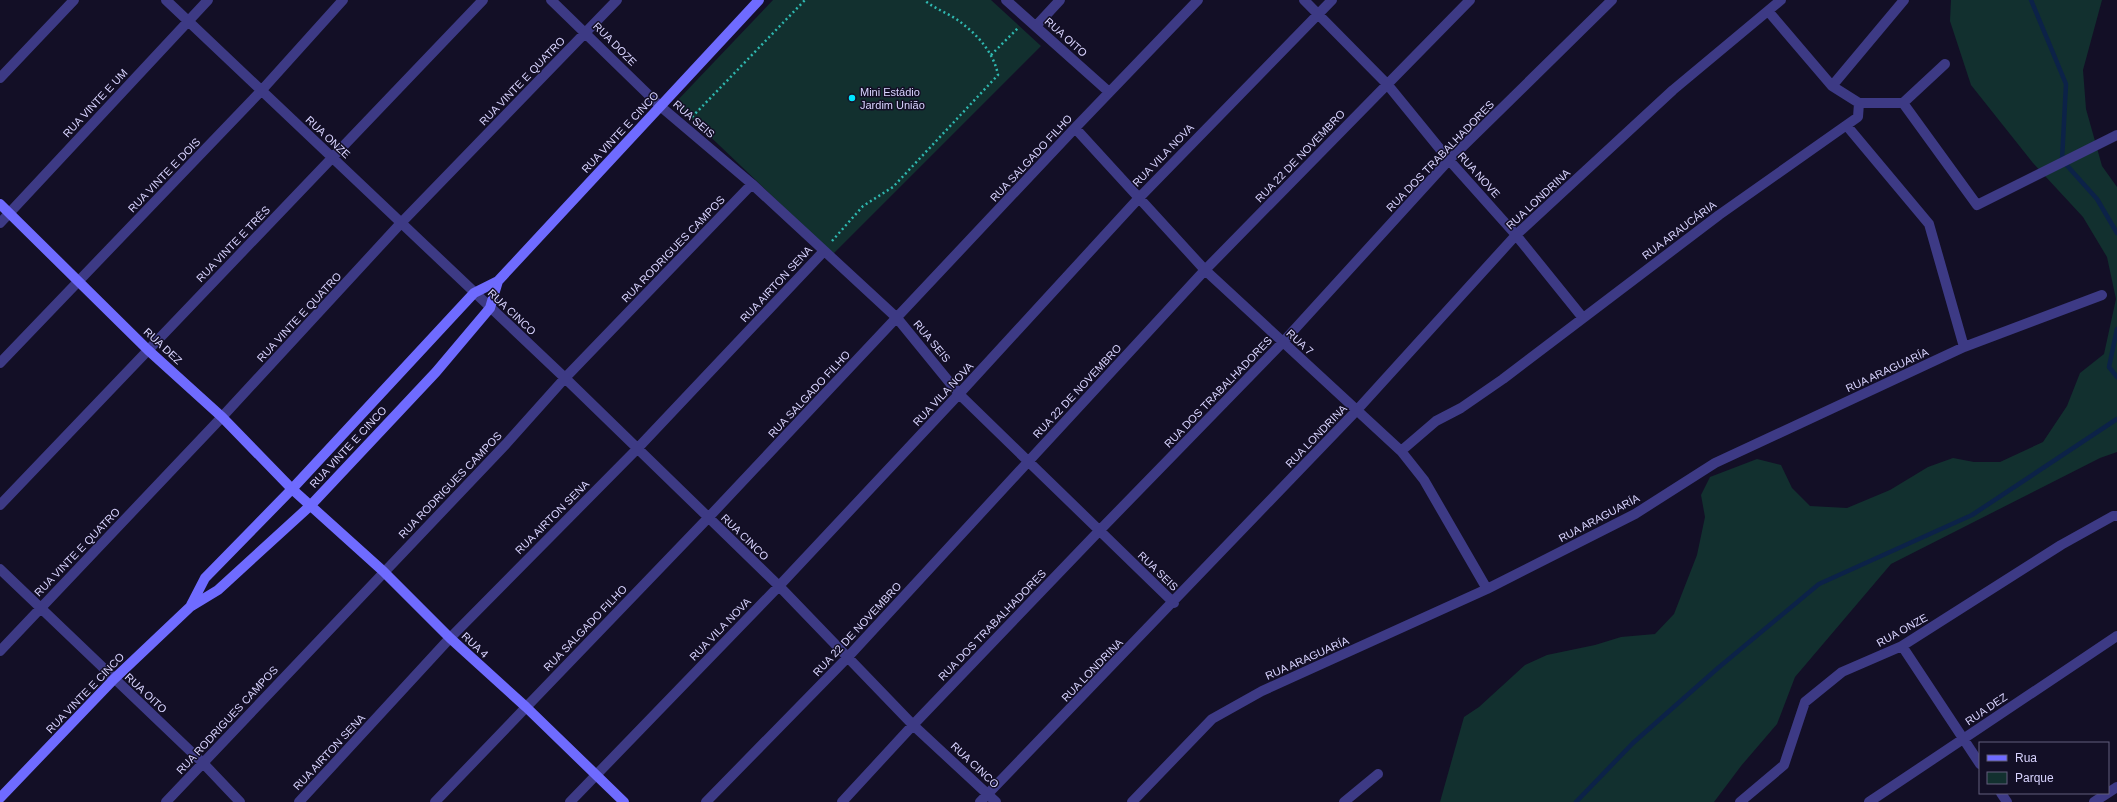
<svg xmlns="http://www.w3.org/2000/svg" width="2117" height="802" viewBox="0 0 2117 802" font-family="Helvetica,sans-serif">
  <rect width="100%" height="100%" fill="#130f26"/>
  <path fill="#12302f" d="M 773,0 L 991,0 L 1041,46 L 833,254 L 675,103 Z
    M 1951,0 L 2102,0 L 2083,70 L 2086,109 L 2102,166 L 2117,187 L 2117,452 L 2100,458 L 1891,564 L 1795,677 L 1777,724 L 1741,766 L 1714,802 L 1440,802 L 1464,717 L 1479,707 L 1525,665 L 1547,655 L 1595,645 L 1621,637 L 1655,634 L 1674,614 L 1697,555 L 1705,517 L 1701,495 L 1710,477 L 1757,459 L 1781,465 L 1792,488 L 1810,506 L 1847,508 L 1890,490 L 1928,467 L 1953,458 L 1974,462 L 2000,462 L 2043,442 L 2067,406 L 2080,373 L 2104,354 L 2116,299 L 2107,257 L 2083,217 L 2033,163 L 1971,85 L 1950,21 Z"/>
  <g fill="none" stroke-linecap="round" stroke-linejoin="round">
    <path stroke="#0c2248" stroke-width="4.5" d="M 2031,0 L 2066,84 L 2062,160 L 2097,199 L 2117,233
      M 2117,329 L 2109,367 L 2117,377
      M 1576,802 L 1633,743 L 1718,668 L 1819,584 L 1972,515 L 2117,419"/>
    <path stroke="#2fb8b0" stroke-width="2.5" stroke-dasharray="2 3" stroke-linecap="butt" d="M 991,55 L 1019,27
      M 692,117 L 805,0
      M 832,241 L 863,206 L 893,187 L 998,75 C 994,53 977,34 959,21 C 948,13 935,9 924,0"/>
    <path stroke="#3d3a85" stroke-width="10" d="M 166,0 L 565,378 L 779,586 L 913,725 L 996,802
      M 551,0 L 660,106 L 752,184 L 897,318 L 959,394 L 1174,603
      M 1006,0 L 1109,92
      M 1304,0 L 1387,84 L 1449,160 L 1516,235 L 1583,318
      M 1036,26 L 1060,0
      M 0,78 L 74,0
      M 1832,86 L 1904,0
      M 1859,103 L 1903,103 L 1977,205 L 2117,135
      M 1903,103 L 1945,64
      M 1847,126 L 1929,224 L 1964,347
      M 1075,128 L 1205,270 L 1401,451 L 1424,480 L 1487,589
      M 0,223 L 208,0
      M 0,363 L 261,91 L 343,0
      M 1401,451 L 1436,421 L 1461,408 L 1503,379 L 1719,215 L 1858,117 L 1859,103 L 1832,86 L 1768,11
      M 0,505 L 483,0
      M 0,569 L 204,764 L 240,802
      M 1902,646 L 1980,764
      M 0,651 L 222,417 L 401,223 L 617,0
      M 2001,793 L 2007,802
      M 166,802 L 506,444 L 565,378 L 752,184
      M 299,802 L 450,638 L 636,450 L 824,251
      M 435,802 L 708,518 L 1075,128 L 1198,0
      M 570,802 L 779,586 L 959,394 L 1138,199 L 1332,0
      M 706,802 L 847,658 L 1205,270 L 1470,0
      M 842,802 L 913,725 L 1099,531 L 1283,342 L 1449,160 L 1612,0
      M 980,802 L 1357,410 L 1516,235 L 1673,90 L 1781,0
      M 1132,802 L 1212,719 L 1262,691 L 1487,589 L 1635,514 L 1715,463 L 1964,347 L 2102,295
      M 1344,802 L 1378,774
      M 1740,802 L 1784,765 L 1805,702 L 1842,672 L 1902,646 L 2061,545 L 2113,516 L 2117,516
      M 1869,802 L 2117,636
      M 2094,802 L 2117,787"/>
    <path stroke="#6f6bff" stroke-width="10" d="M 0,204 L 148,350 L 222,417 L 292,489 L 383,571 L 450,638 L 526,707 L 624,802
      M 190,607 L 205,578 L 292,489 L 474,293 L 498,281 L 759,0
      M 0,798 L 114,679 L 190,607 L 218,590 L 311,505 L 436,372 L 490,308 L 498,281"/>
  </g>
  <circle fill="#00e5ff" stroke="#130f26" stroke-width="1.5" cx="852" cy="98" r="4"/>
  <g text-anchor="middle" dominant-baseline="central" stroke-width="3" stroke-linejoin="round" paint-order="stroke">
    <g font-size="11" fill="#d9d4ff" stroke="#130f26">
      <text transform="translate(1066 37) rotate(42)">RUA OITO</text>
      <text transform="translate(615 44) rotate(45)">RUA DOZE</text>
      <text transform="translate(522 81) rotate(-46)">RUA VINTE E QUATRO</text>
      <text transform="translate(95 103) rotate(-47)">RUA VINTE E UM</text>
      <text transform="translate(694 119) rotate(41)">RUA SEIS</text>
      <text transform="translate(620 132) rotate(-47)">RUA VINTE E CINCO</text>
      <text transform="translate(328 137) rotate(43)">RUA ONZE</text>
      <text transform="translate(1163 155) rotate(-46)">RUA VILA NOVA</text>
      <text transform="translate(1300 156) rotate(-46)">RUA 22 DE NOVEMBRO</text>
      <text transform="translate(1440 156) rotate(-46)">RUA DOS TRABALHADORES</text>
      <text transform="translate(1031 158) rotate(-47)">RUA SALGADO FILHO</text>
      <text transform="translate(164 175) rotate(-46)">RUA VINTE E DOIS</text>
      <text transform="translate(1479 175) rotate(48)">RUA NOVE</text>
      <text transform="translate(1538 199) rotate(-43)">RUA LONDRINA</text>
      <text transform="translate(1679 230) rotate(-37)">RUA ARAUCÁRIA</text>
      <text transform="translate(233 244) rotate(-46)">RUA VINTE E TRÊS</text>
      <text transform="translate(673 249) rotate(-46)">RUA RODRIGUES CAMPOS</text>
      <text transform="translate(776 284) rotate(-47)">RUA AIRTON SENA</text>
      <text transform="translate(512 312) rotate(43)">RUA CINCO</text>
      <text transform="translate(299 317) rotate(-47)">RUA VINTE E QUATRO</text>
      <text transform="translate(932 341) rotate(50)">RUA SEIS</text>
      <text transform="translate(1300 342) rotate(42)">RUA 7</text>
      <text transform="translate(163 346) rotate(43)">RUA DEZ</text>
      <text transform="translate(1887 370) rotate(-25)">RUA ARAGUARÍA</text>
      <text transform="translate(1077 391) rotate(-47)">RUA 22 DE NOVEMBRO</text>
      <text transform="translate(1218 392) rotate(-46)">RUA DOS TRABALHADORES</text>
      <text transform="translate(809 394) rotate(-47)">RUA SALGADO FILHO</text>
      <text transform="translate(943 394) rotate(-47)">RUA VILA NOVA</text>
      <text transform="translate(1316 436) rotate(-46)">RUA LONDRINA</text>
      <text transform="translate(348 447) rotate(-47)">RUA VINTE E CINCO</text>
      <text transform="translate(450 485) rotate(-46)">RUA RODRIGUES CAMPOS</text>
      <text transform="translate(552 517) rotate(-45)">RUA AIRTON SENA</text>
      <text transform="translate(1599 518) rotate(-28)">RUA ARAGUARÍA</text>
      <text transform="translate(745 537) rotate(44)">RUA CINCO</text>
      <text transform="translate(77 552) rotate(-46)">RUA VINTE E QUATRO</text>
      <text transform="translate(1158 571) rotate(44)">RUA SEIS</text>
      <text transform="translate(992 625) rotate(-46)">RUA DOS TRABALHADORES</text>
      <text transform="translate(585 628) rotate(-46)">RUA SALGADO FILHO</text>
      <text transform="translate(720 629) rotate(-46)">RUA VILA NOVA</text>
      <text transform="translate(857 629) rotate(-47)">RUA 22 DE NOVEMBRO</text>
      <text transform="translate(1902 630) rotate(-29)">RUA ONZE</text>
      <text transform="translate(475 645) rotate(43)">RUA 4</text>
      <text transform="translate(1307 658) rotate(-24)">RUA ARAGUARÍA</text>
      <text transform="translate(1092 670) rotate(-46)">RUA LONDRINA</text>
      <text transform="translate(85 693) rotate(-46)">RUA VINTE E CINCO</text>
      <text transform="translate(146 693) rotate(43)">RUA OITO</text>
      <text transform="translate(1986 709) rotate(-34)">RUA DEZ</text>
      <text transform="translate(227 720) rotate(-47)">RUA RODRIGUES CAMPOS</text>
      <text transform="translate(329 752) rotate(-47)">RUA AIRTON SENA</text>
      <text transform="translate(975 765) rotate(43)">RUA CINCO</text>
    </g>
    <g font-size="11" fill="#d9d4ff" stroke="#130f26" text-anchor="start">
      <text x="860" y="92">Mini Estádio<tspan x="860" dy="13">Jardim União</tspan></text>
    </g>
  </g>
  <rect x="1979" y="742" width="130" height="52" fill="#130f26" stroke="#625e7d"/>
  <rect x="1987" y="755" width="20" height="6" fill="#6f6bff" stroke="#625e7d"/>
  <text x="2015" y="762" font-size="12" fill="#d9d4ff">Rua</text>
  <rect x="1987" y="772" width="20" height="12" fill="#12302f" stroke="#625e7d"/>
  <text x="2015" y="782" font-size="12" fill="#d9d4ff">Parque</text>
</svg>
